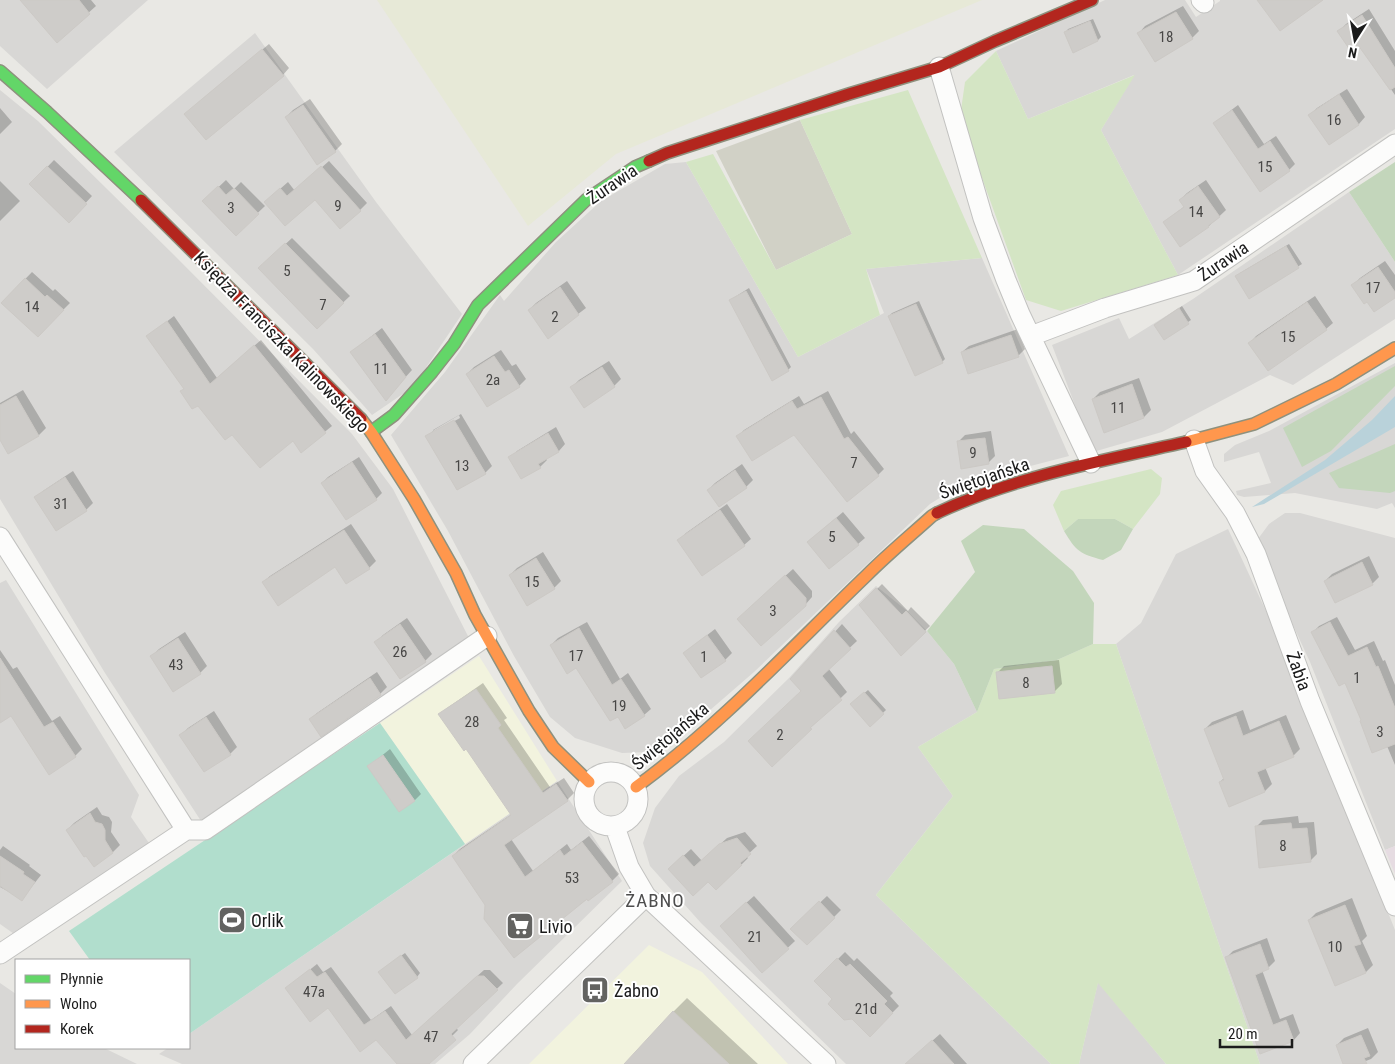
<svg xmlns="http://www.w3.org/2000/svg" width="1395" height="1064" viewBox="0 0 1395 1064" font-family="'Roboto Condensed',sans-serif">
  <rect width="100%" height="100%" fill="#e9e8e4"/>
  <path fill="#d8d7d5" d="M 0,0 L 148,0 L 47,89 L 0,46 Z
    M 1105,0 L 1185,0 L 1196,17 L 1220,1 L 1220,0 L 1395,0 L 1395,129 L 1178,275 L 1101,130 L 1134,75 L 1028,119 L 996,51 Z
    M 255,33 L 376,202 L 462,314 L 413,387 L 372,415 L 313,349 L 114,152 Z
    M 0,90 L 38,121 L 174,255 L 352,434 L 393,489 L 470,640 L 384,700 L 201,821 L 105,673 L 0,499 Z
    M 686,162 L 798,357 L 884,313 L 866,269 L 982,258 L 1069,456 L 962,484 L 930,504 L 754,672 L 679,737 L 649,752 L 622,753 L 575,738 L 550,717 L 514,656 L 448,531 L 391,435 L 445,372 L 500,295 L 504,301 L 556,242 L 601,201 L 665,164 Z
    M 1349,192 L 1395,262 L 1395,319 L 1293,385 L 1270,375 L 1162,432 L 1093,452 L 1052,345 L 1119,318 L 1129,339 L 1193,299 Z
    M 1395,363 L 1395,508 L 1392,503 L 1377,509 L 1295,493 L 1244,497 L 1237,495 L 1236,491 L 1271,483 L 1259,452 L 1224,462 L 1224,454 L 1235,445 L 1269,431 Z
    M 1285,513 L 1300,513 L 1395,538 L 1395,846 L 1385,850 L 1310,662 L 1255,543 L 1269,524 Z
    M 1228,529 L 1279,639 L 1395,930 L 1395,1064 L 1260,1064 L 1116,644 L 1141,623 L 1176,554 Z
    M 6,580 L 139,795 L 131,817 L 151,846 L 17,936 L 0,924 L 0,583 Z
    M 876,586 L 906,610 L 927,631 L 954,664 L 977,712 L 918,747 L 953,796 L 876,895 L 1051,1064 L 846,1064 L 701,923 L 650,866 L 643,843 L 655,808 L 679,776 L 724,742 L 789,678 L 839,622 Z
    M 557,781 L 622,881 L 517,984 L 470,1034 L 435,1064 L 182,1064 L 159,1054 L 168,1048 L 189,1048 L 189,1034 Z
    M 1098,982 L 1166,1064 L 1079,1064 Z
    M 0,983 L 16,994 L 16,1048 L 104,1048 L 137,1064 L 0,1064 Z"/>
  <path fill="#e6dce2" d="M 1395,846 L 1395,874 L 1385,850 Z"/>
  <path fill="#f2f3de" d="M 479,656 L 557,781 L 465,844 L 380,723 Z
    M 649,945 L 702,972 L 788,1064 L 529,1064 Z"/>
  <path fill="#d1d1c6" d="M 800,120 L 852,234 L 776,270 L 716,151 Z"/>
  <path fill="#e7e9d7" d="M 377,0 L 982,0 L 616,154 L 528,226 Z"/>
  <path fill="#d4e5c4" d="M 996,51 L 1028,119 L 1135,75 L 1101,130 L 1178,275 L 1061,311 L 1026,300 L 960,117 L 965,82 Z
    M 908,90 L 982,258 L 866,269 L 880,315 L 798,357 L 686,162 L 713,154 L 776,270 L 852,234 L 800,120 Z
    M 1151,469 L 1162,478 L 1160,494 L 1133,529 L 1115,519 L 1078,519 L 1064,531 L 1053,505 L 1061,491 Z
    M 1093,644 L 1116,644 L 1260,1064 L 1166,1064 L 1098,983 L 1079,1064 L 1051,1064 L 876,895 L 953,796 L 918,747 L 977,712 L 994,669 L 1057,660 Z"/>
  <path fill="#c3d6bb" d="M 1395,162 L 1395,262 L 1349,192 Z
    M 1395,366 L 1395,386 L 1331,451 L 1302,467 L 1283,428 Z
    M 1395,444 L 1395,491 L 1390,493 L 1339,488 L 1329,473 Z
    M 1078,519 L 1115,519 L 1133,529 L 1121,550 L 1103,560 C 1080,554 1076,551 1064,531 Z
    M 983,525 L 1024,529 L 1073,571 L 1094,603 L 1093,644 L 1057,660 L 994,669 L 977,712 L 954,664 L 927,631 L 975,572 L 961,541 Z"/>
  <path fill="#b1decd" d="M 380,723 L 465,844 L 189,1034 L 189,960 L 90,960 L 69,931 Z"/>
  <path fill="#b9d2da" d="M 1395,396 L 1395,427 L 1264,504 L 1252,507 L 1325,460 L 1372,420 Z"/>
  <path fill="#0003" fill-rule="evenodd" d="M 26,0 L 91,0 L 96,6 L 57,41 Z
    M 1183,6 L 1199,31 L 1192,38 L 1156,61 L 1139,33 L 1145,26 Z
    M 1369,9 L 1395,51 L 1395,95 L 1359,43 L 1339,31 L 1346,24 Z
    M 1093,19 L 1101,37 L 1098,40 L 1073,51 L 1065,33 L 1068,29 Z
    M 269,44 L 289,68 L 283,75 L 192,108 Z
    M 1347,89 L 1365,117 L 1359,124 L 1329,144 L 1310,115 L 1317,108 Z
    M 310,99 L 342,144 L 335,151 L 286,117 L 293,110 Z
    M 1238,105 L 1264,144 L 1276,136 L 1295,164 L 1289,170 L 1214,123 Z
    M 0,108 L 12,122 L 0,134 Z
    M 54,160 L 92,196 L 69,221 L 31,184 Z
    M 329,161 L 367,203 L 360,210 L 315,199 L 272,196 L 288,182 L 295,191 Z
    M 226,180 L 234,189 L 241,182 L 265,206 L 236,234 L 204,201 Z
    M 1206,180 L 1226,210 L 1209,226 L 1180,245 L 1164,222 L 1185,206 L 1180,200 L 1187,193 Z
    M 0,181 L 20,201 L 0,221 Z
    M 292,238 L 350,296 L 317,327 L 260,268 Z
    M 1289,244 L 1302,264 L 1249,297 L 1240,273 Z
    M 1385,261 L 1395,275 L 1395,296 L 1353,285 L 1360,278 Z
    M 32,272 L 53,291 L 55,289 L 70,303 L 38,335 L 2,303 Z
    M 567,281 L 586,308 L 548,337 L 529,310 L 536,303 Z
    M 749,288 L 791,367 L 788,370 L 730,300 Z
    M 1315,296 L 1333,323 L 1326,329 L 1250,343 L 1256,336 Z
    M 919,301 L 945,359 L 942,362 L 889,316 L 892,313 Z
    M 1182,306 L 1191,320 L 1164,338 L 1155,325 Z
    M 174,316 L 217,378 L 261,340 L 332,426 L 301,451 L 293,439 L 233,433 L 185,388 L 148,336 Z
    M 382,328 L 412,370 L 392,392 L 351,352 Z
    M 1018,329 L 1025,349 L 1018,356 L 962,352 L 969,346 Z
    M 501,350 L 512,366 L 516,364 L 526,379 L 519,386 L 467,374 L 474,367 Z
    M 609,361 L 621,379 L 614,386 L 572,387 L 579,380 Z
    M 1139,378 L 1151,410 L 1144,417 L 1105,431 L 1093,399 L 1100,392 Z
    M 23,390 L 46,428 L 39,435 L 9,453 L 0,438 L 0,403 Z
    M 828,391 L 851,434 L 854,431 L 884,469 L 878,475 L 794,433 L 738,436 L 744,430 L 799,396 L 804,404 Z
    M 461,414 L 492,466 L 485,473 L 427,437 L 434,430 ZM 459,415 L 460,418 L 433,433 L 433,430 Z
    M 556,427 L 565,444 L 559,451 L 546,458 L 547,460 L 540,467 L 510,458 L 517,451 Z
    M 991,431 L 995,456 L 988,463 L 958,442 L 965,435 Z
    M 359,457 L 382,493 L 376,499 L 346,518 L 322,483 L 328,477 Z
    M 742,464 L 753,480 L 746,487 L 719,506 L 708,490 L 715,483 Z
    M 73,471 L 93,503 L 86,510 L 36,498 L 43,491 Z
    M 727,504 L 751,539 L 744,545 L 679,540 L 686,533 Z
    M 843,512 L 865,538 L 858,544 L 808,542 Z
    M 351,524 L 376,561 L 369,568 L 335,566 L 263,582 L 270,576 Z
    M 543,552 L 561,581 L 554,588 L 510,575 L 517,568 Z
    M 1369,556 L 1379,577 L 1372,584 L 1335,602 L 1325,581 L 1332,574 Z
    M 793,569 L 812,591 L 812,597 L 805,605 L 745,612 Z
    M 882,584 L 908,611 L 911,607 L 930,626 L 901,654 L 861,605 Z
    M 1337,617 L 1355,650 L 1374,641 L 1383,661 L 1385,660 L 1395,685 L 1395,765 L 1387,746 L 1363,720 L 1346,682 L 1312,633 L 1319,626 Z
    M 407,618 L 432,654 L 425,661 L 376,642 L 383,635 Z
    M 587,622 L 620,679 L 628,673 L 651,709 L 644,715 L 618,715 L 577,666 L 551,645 L 558,638 Z
    M 842,624 L 857,641 L 828,668 L 847,692 L 772,765 L 803,691 L 792,679 Z
    M 715,629 L 732,653 L 725,660 L 684,653 Z
    M 185,632 L 207,666 L 200,673 L 152,656 L 159,649 Z
    M 0,650 L 13,669 L 17,667 L 52,721 L 60,716 L 82,749 L 75,756 L 0,708 Z
    M 1059,660 L 1062,684 L 1055,691 L 997,673 L 1004,666 Z
    M 377,672 L 387,687 L 380,694 L 310,719 L 317,713 Z
    M 483,683 L 507,718 L 504,720 L 550,787 L 564,778 L 574,793 L 567,800 L 511,839 L 533,871 L 567,844 L 571,850 L 589,836 L 619,874 L 612,881 L 558,920 L 487,904 L 453,856 L 460,849 L 512,814 L 466,748 L 440,714 L 447,708 Z
    M 868,690 L 886,710 L 870,725 L 852,704 Z
    M 1243,710 L 1250,730 L 1286,715 L 1300,749 L 1293,756 L 1265,767 L 1272,784 L 1265,791 L 1230,806 L 1220,782 L 1224,778 L 1205,729 L 1212,722 Z
    M 214,711 L 237,747 L 230,754 L 204,771 L 181,735 L 188,728 Z
    M 390,749 L 421,794 L 414,801 L 369,766 Z
    M 97,807 L 102,815 L 109,817 L 112,822 L 111,832 L 120,845 L 113,852 L 94,865 L 67,830 L 74,823 Z
    M 1298,816 L 1299,823 L 1314,822 L 1317,854 L 1310,861 L 1256,827 L 1263,820 Z
    M 745,832 L 757,846 L 746,856 L 748,858 L 741,865 L 708,880 L 677,862 L 691,849 L 702,861 L 727,838 Z
    M 3,846 L 30,865 L 29,866 L 41,875 L 22,899 L 0,887 L 0,850 Z
    M 754,896 L 795,941 L 763,971 L 728,919 Z
    M 827,896 L 841,910 L 807,944 L 792,929 Z
    M 1352,898 L 1367,936 L 1362,941 L 1373,965 L 1366,972 L 1335,984 L 1309,920 L 1316,913 Z
    M 1267,938 L 1275,961 L 1268,968 L 1262,970 L 1280,1019 L 1293,1014 L 1300,1033 L 1294,1040 L 1261,1052 L 1226,958 L 1233,951 Z
    M 845,952 L 854,961 L 857,958 L 893,993 L 890,996 L 899,1006 L 870,1035 L 816,981 Z
    M 405,953 L 420,973 L 417,977 L 383,969 Z
    M 317,964 L 323,972 L 331,967 L 371,1020 L 391,1006 L 412,1035 L 484,970 L 490,970 L 503,983 L 456,1028 L 458,1030 L 452,1036 L 419,1064 L 399,1064 L 377,1039 L 329,1006 L 287,988 Z
    M 687,998 L 758,1064 L 642,1064 L 673,1012 Z
    M 1368,1028 L 1378,1052 L 1371,1059 L 1358,1064 L 1345,1064 L 1337,1045 L 1344,1038 Z
    M 940,1034 L 967,1064 L 909,1064 L 915,1056 Z"/>
  <path fill="#ceccc9" stroke="#ccc9c5" d="M 20,0 L 79,0 L 90,14 L 57,43 Z
    M 1257,0 L 1323,0 L 1280,31 Z
    M 1176,12 L 1193,39 L 1155,62 L 1137,33 Z
    M 1362,15 L 1395,68 L 1395,87 L 1390,90 L 1358,45 L 1350,50 L 1337,31 Z
    M 1090,21 L 1098,41 L 1073,53 L 1064,32 Z
    M 262,49 L 284,76 L 206,140 L 184,114 Z
    M 1339,94 L 1359,125 L 1329,145 L 1308,115 Z
    M 303,105 L 336,152 L 317,165 L 285,117 Z
    M 1232,110 L 1258,149 L 1270,141 L 1290,171 L 1260,192 L 1213,123 Z
    M 47,166 L 87,204 L 69,223 L 29,184 Z
    M 321,166 L 361,211 L 340,229 L 315,200 L 285,226 L 264,202 L 280,188 L 287,196 Z
    M 218,186 L 226,195 L 234,188 L 259,214 L 236,236 L 202,201 Z
    M 1198,186 L 1220,217 L 1208,226 L 1209,227 L 1180,247 L 1163,222 L 1184,207 L 1179,200 Z
    M 285,243 L 344,303 L 317,329 L 258,268 Z
    M 1286,246 L 1299,268 L 1249,299 L 1235,276 Z
    M 1378,267 L 1395,292 L 1395,298 L 1374,312 L 1367,302 L 1364,304 L 1351,285 Z
    M 25,278 L 45,297 L 47,295 L 64,310 L 38,337 L 1,303 Z
    M 560,287 L 579,315 L 548,339 L 528,310 Z
    M 746,291 L 789,371 L 772,381 L 729,300 Z
    M 1307,302 L 1327,330 L 1268,371 L 1248,343 Z
    M 916,304 L 943,363 L 915,376 L 888,316 Z
    M 1179,308 L 1189,324 L 1164,340 L 1154,325 Z
    M 167,321 L 210,384 L 254,345 L 326,433 L 301,453 L 293,441 L 260,468 L 232,435 L 225,440 L 198,406 L 192,409 L 180,391 L 184,389 L 146,336 Z
    M 375,334 L 406,377 L 386,401 L 350,352 Z
    M 1011,335 L 1019,357 L 968,374 L 961,352 Z
    M 494,356 L 505,372 L 509,370 L 520,387 L 487,407 L 466,374 Z
    M 602,367 L 615,387 L 584,408 L 570,387 Z
    M 1132,384 L 1144,418 L 1104,433 L 1092,399 Z
    M 16,396 L 39,436 L 8,454 L 0,440 L 0,405 Z
    M 821,397 L 844,439 L 848,437 L 879,476 L 847,502 L 794,435 L 752,461 L 736,436 L 792,401 L 797,409 Z
    M 454,420 L 486,474 L 457,490 L 425,436 Z
    M 548,433 L 559,452 L 538,464 L 541,468 L 521,479 L 508,457 Z
    M 985,438 L 989,464 L 961,469 L 957,441 Z
    M 352,462 L 377,500 L 346,520 L 321,483 Z
    M 735,470 L 747,488 L 719,507 L 707,490 Z
    M 65,477 L 87,511 L 56,531 L 34,497 Z
    M 720,510 L 745,546 L 702,576 L 677,540 Z
    M 836,518 L 859,545 L 829,569 L 807,542 Z
    M 344,530 L 370,569 L 346,584 L 335,567 L 278,606 L 262,582 Z
    M 536,558 L 555,589 L 527,606 L 509,575 Z
    M 1362,562 L 1373,585 L 1335,603 L 1324,581 Z
    M 785,575 L 806,598 L 806,606 L 761,646 L 737,619 Z
    M 876,588 L 902,615 L 906,611 L 926,632 L 901,656 L 859,605 Z
    M 1330,622 L 1348,656 L 1367,647 L 1376,667 L 1378,666 L 1395,708 L 1395,744 L 1372,753 L 1360,721 L 1361,720 L 1345,683 L 1339,686 L 1311,632 Z
    M 400,624 L 426,662 L 400,679 L 374,642 Z
    M 579,628 L 612,685 L 621,679 L 645,716 L 625,729 L 618,717 L 610,721 L 576,668 L 567,674 L 550,645 Z
    M 834,630 L 851,649 L 822,676 L 842,700 L 810,728 L 812,729 L 772,767 L 748,741 L 801,691 L 790,679 Z
    M 707,635 L 726,661 L 701,678 L 683,653 Z
    M 178,638 L 201,674 L 173,692 L 150,656 Z
    M 0,658 L 44,727 L 53,722 L 76,757 L 49,775 L 11,716 L 0,723 Z
    M 1052,666 L 1055,693 L 999,699 L 996,672 Z
    M 370,678 L 381,695 L 321,737 L 309,719 Z
    M 476,689 L 501,725 L 498,728 L 543,793 L 556,784 L 568,801 L 504,845 L 525,877 L 560,850 L 564,856 L 582,842 L 613,882 L 588,901 L 587,899 L 514,958 L 484,919 L 485,905 L 452,856 L 511,815 L 466,749 L 464,751 L 438,714 Z
    M 864,692 L 884,714 L 870,727 L 850,704 Z
    M 1236,716 L 1243,736 L 1279,721 L 1294,757 L 1257,772 L 1265,792 L 1229,807 L 1219,782 L 1224,780 L 1204,729 Z
    M 206,717 L 231,755 L 204,772 L 179,735 Z
    M 383,755 L 415,801 L 399,812 L 367,766 Z
    M 90,813 L 95,822 L 102,824 L 105,830 L 105,840 L 113,853 L 94,867 L 86,856 L 84,857 L 66,830 Z
    M 1291,823 L 1292,829 L 1307,828 L 1311,862 L 1259,868 L 1255,826 Z
    M 737,838 L 751,854 L 740,863 L 742,865 L 716,890 L 708,882 L 693,896 L 668,869 L 683,855 L 694,867 L 719,844 Z
    M 0,856 L 24,872 L 23,874 L 35,882 L 22,901 L 0,886 Z
    M 819,901 L 835,918 L 807,945 L 790,929 Z
    M 746,902 L 789,949 L 762,973 L 720,926 Z
    M 1345,905 L 1361,944 L 1354,946 L 1366,973 L 1335,986 L 1308,920 Z
    M 1260,944 L 1269,969 L 1255,975 L 1273,1025 L 1286,1020 L 1294,1041 L 1260,1054 L 1225,957 Z
    M 401,955 L 418,978 L 395,994 L 378,972 Z
    M 837,958 L 846,967 L 850,964 L 887,1001 L 884,1004 L 893,1013 L 870,1037 L 852,1019 L 844,1020 L 828,1004 L 832,999 L 814,981 Z
    M 310,969 L 317,977 L 325,972 L 364,1025 L 385,1011 L 406,1040 L 477,976 L 484,976 L 498,990 L 451,1034 L 456,1040 L 429,1064 L 397,1064 L 376,1040 L 360,1052 L 328,1008 L 310,1022 L 285,988 Z
    M 673,1011 L 729,1064 L 624,1064 Z
    M 1361,1035 L 1370,1056 L 1364,1058 L 1367,1064 L 1343,1064 L 1336,1045 Z
    M 932,1040 L 954,1064 L 905,1064 Z"/>
  <g fill="none" stroke-linecap="round" stroke-linejoin="round">
    <g stroke="#c2c2c0" stroke-width="21">
      <path id="street" d="M 1201,0 L 1204,3
        M 939,67 L 983,218 L 1006,280 L 1020,314 L 1091,463
        M 1031,336 L 1105,308 L 1194,281 L 1395,144
        M 1194,440 L 1205,471 L 1235,513 L 1256,554 L 1310,701 L 1395,906
        M 0,537 L 186,830
        M584 799a27 27 0 1 1 54 0a27 27 0 1 1-54 0Z
        M 615,827 L 629,867 L 646,896 L 826,1064
        M 0,954 L 186,830 L 205,830 L 487,636
        M 473,1064 L 646,896"/>
    </g>
    <g stroke="#8e917e" stroke-width="14">
      <path id="fast" d="M 0,71 L 47,112 L 141,200
        M 371,432 L 394,415 L 432,372 L 454,344 L 478,305 L 587,199 L 635,167 L 649,161"/>
    </g>
    <g stroke="#8e917e" stroke-width="14">
      <path id="slow" d="M 361,419 L 371,432 L 414,499 L 456,573 L 475,615 L 529,711 L 553,747 L 589,782
        M 1186,442 L 1254,424 L 1336,384 L 1395,348
        M 636,787 C 721,725 792,647 867,575 C 888,554 911,535 932,516 L 937,513"/>
    </g>
    <g stroke="#8e917e" stroke-width="14">
      <path id="jam" d="M 649,161 L 667,153 L 849,94 L 939,67 L 995,41 L 1092,0
        M 141,200 L 361,419
        M 937,513 C 1013,477 1105,460 1186,442"/>
    </g>
    <use href="#street" stroke="#fcfcfb" stroke-width="19"/>
    <use href="#fast" stroke="#63d668" stroke-width="11"/>
    <use href="#slow" stroke="#ff974d" stroke-width="11"/>
    <use href="#jam" stroke="#b3261e" stroke-width="11"/>
  </g>
  <defs>
    <g id="stadium-square" transform="scale(1.4375)"><rect x="-9" y="-9" width="18" height="18" rx="4" fill="#636361" stroke="#fff"/><path d="M0-5a6.5 5 0 1 0 0 10a6.5 5 0 1 0 0-10ZM-3.5-1.8h7v3.6h-7Z" fill="#fff"/></g>
    <g id="supermarket-square" transform="scale(1.4375)"><rect x="-9" y="-9" width="18" height="18" rx="4" fill="#636361" stroke="#fff"/><path d="M-6-5.5h2.5l.6 2H6L4.5 2H-2.5L-4.4-4H-6ZM-1.5 3.2a1.3 1.3 0 1 0 .1 0ZM3 3.2a1.3 1.3 0 1 0 .1 0Z" fill="#fff"/></g>
    <g id="bus-square" transform="scale(1.4375)"><rect x="-9" y="-9" width="18" height="18" rx="4" fill="#636361" stroke="#fff"/><path d="M-5-6H5V4H4V6H2V4H-2V6H-4V4H-5ZM-3.5-4V0h7V-4ZM-3.5 1.2v1.5H-2V1.2ZM2 1.2v1.5H3.5V1.2Z" fill="#fff"/></g>
  </defs>
  <g fill-rule="evenodd">
    <use href="#stadium-square" x="232" y="920"/>
    <use href="#supermarket-square" x="520" y="926"/>
    <use href="#bus-square" x="595" y="990"/>
  </g>
  <g text-anchor="middle" dominant-baseline="central" stroke-width="4" stroke-linejoin="round" paint-order="stroke">
    <g font-size="15" fill="#484746">
      <text x="1166" y="37">18</text>
      <text x="1334" y="120">16</text>
      <text x="1265" y="167">15</text>
      <text x="338" y="206">9</text>
      <text x="231" y="208">3</text>
      <text x="1196" y="212">14</text>
      <text x="287" y="271">5</text>
      <text x="1373" y="288">17</text>
      <text x="323" y="305">7</text>
      <text x="32" y="307">14</text>
      <text x="555" y="317">2</text>
      <text x="1288" y="337">15</text>
      <text x="381" y="369">11</text>
      <text x="493" y="380">2a</text>
      <text x="1118" y="408">11</text>
      <text x="973" y="453">9</text>
      <text x="854" y="463">7</text>
      <text x="462" y="466">13</text>
      <text x="61" y="504">31</text>
      <text x="832" y="537">5</text>
      <text x="532" y="582">15</text>
      <text x="773" y="611">3</text>
      <text x="400" y="652">26</text>
      <text x="576" y="656">17</text>
      <text x="704" y="657">1</text>
      <text x="176" y="665">43</text>
      <text x="1357" y="678">1</text>
      <text x="1026" y="683">8</text>
      <text x="619" y="706">19</text>
      <text x="472" y="722">28</text>
      <text x="1380" y="732">3</text>
      <text x="780" y="735">2</text>
      <text x="1283" y="846">8</text>
      <text x="572" y="878">53</text>
      <text x="755" y="937">21</text>
      <text x="1335" y="947">10</text>
      <text x="314" y="992">47a</text>
      <text x="866" y="1009">21d</text>
      <text x="431" y="1037">47</text>
    </g>
    <g font-size="18" fill="#1b1b1b" stroke="#fff">
      <text transform="translate(612 184) rotate(-34)">Żurawia</text>
      <text transform="translate(1223 261) rotate(-34)">Żurawia</text>
      <text transform="translate(282 342) rotate(46)">Księdza Franciszka Kalinowskiego</text>
      <text transform="translate(984 478) rotate(-19)">Świętojańska</text>
      <text transform="translate(1299 671) rotate(70)">Żabia</text>
      <text transform="translate(670 736) rotate(-40)">Świętojańska</text>
    </g>
    <g font-size="18" fill="#1b1b1b" stroke="#fff" text-anchor="start">
      <text x="251" y="920">Orlik</text>
      <text x="539" y="926">Livio</text>
      <text x="614" y="990">Żabno</text>
    </g>
    <g font-size="19" letter-spacing="1" fill="#4e4e4e" stroke="#fff">
      <text x="655" y="900">ŻABNO</text>
    </g>
  </g>
  <rect x="15" y="959" width="175" height="90" fill="#ffffff" stroke="#a4a4a4"/>
  <rect x="25" y="975" width="25" height="8" fill="#63d668" stroke="#a4a4a4"/>
  <text x="60" y="984" font-size="15" fill="#1b1b1b">Płynnie</text>
  <rect x="25" y="1000" width="25" height="8" fill="#ff974d" stroke="#a4a4a4"/>
  <text x="60" y="1009" font-size="15" fill="#1b1b1b">Wolno</text>
  <rect x="25" y="1025" width="25" height="8" fill="#b3261e" stroke="#a4a4a4"/>
  <text x="60" y="1034" font-size="15" fill="#1b1b1b">Korek</text>
  <g transform="translate(1355 40) rotate(191)" stroke="#ffffff" stroke-width="4" paint-order="stroke">
  <path d="M0-4L9 19L0 12L-9 19Z" fill="#1b1b1b"/>
  <text y="-8" font-size="14" font-weight="bold" text-anchor="middle" fill="#1b1b1b">N</text>
  </g>
  <path d="M1220 1039v8h72v-8" fill="none" stroke="#1b1b1b" stroke-width="2.5"/>
  <text x="1228" y="1039" font-size="15" fill="#1b1b1b" stroke="#ffffff" stroke-width="4" paint-order="stroke">20 m</text>
</svg>
